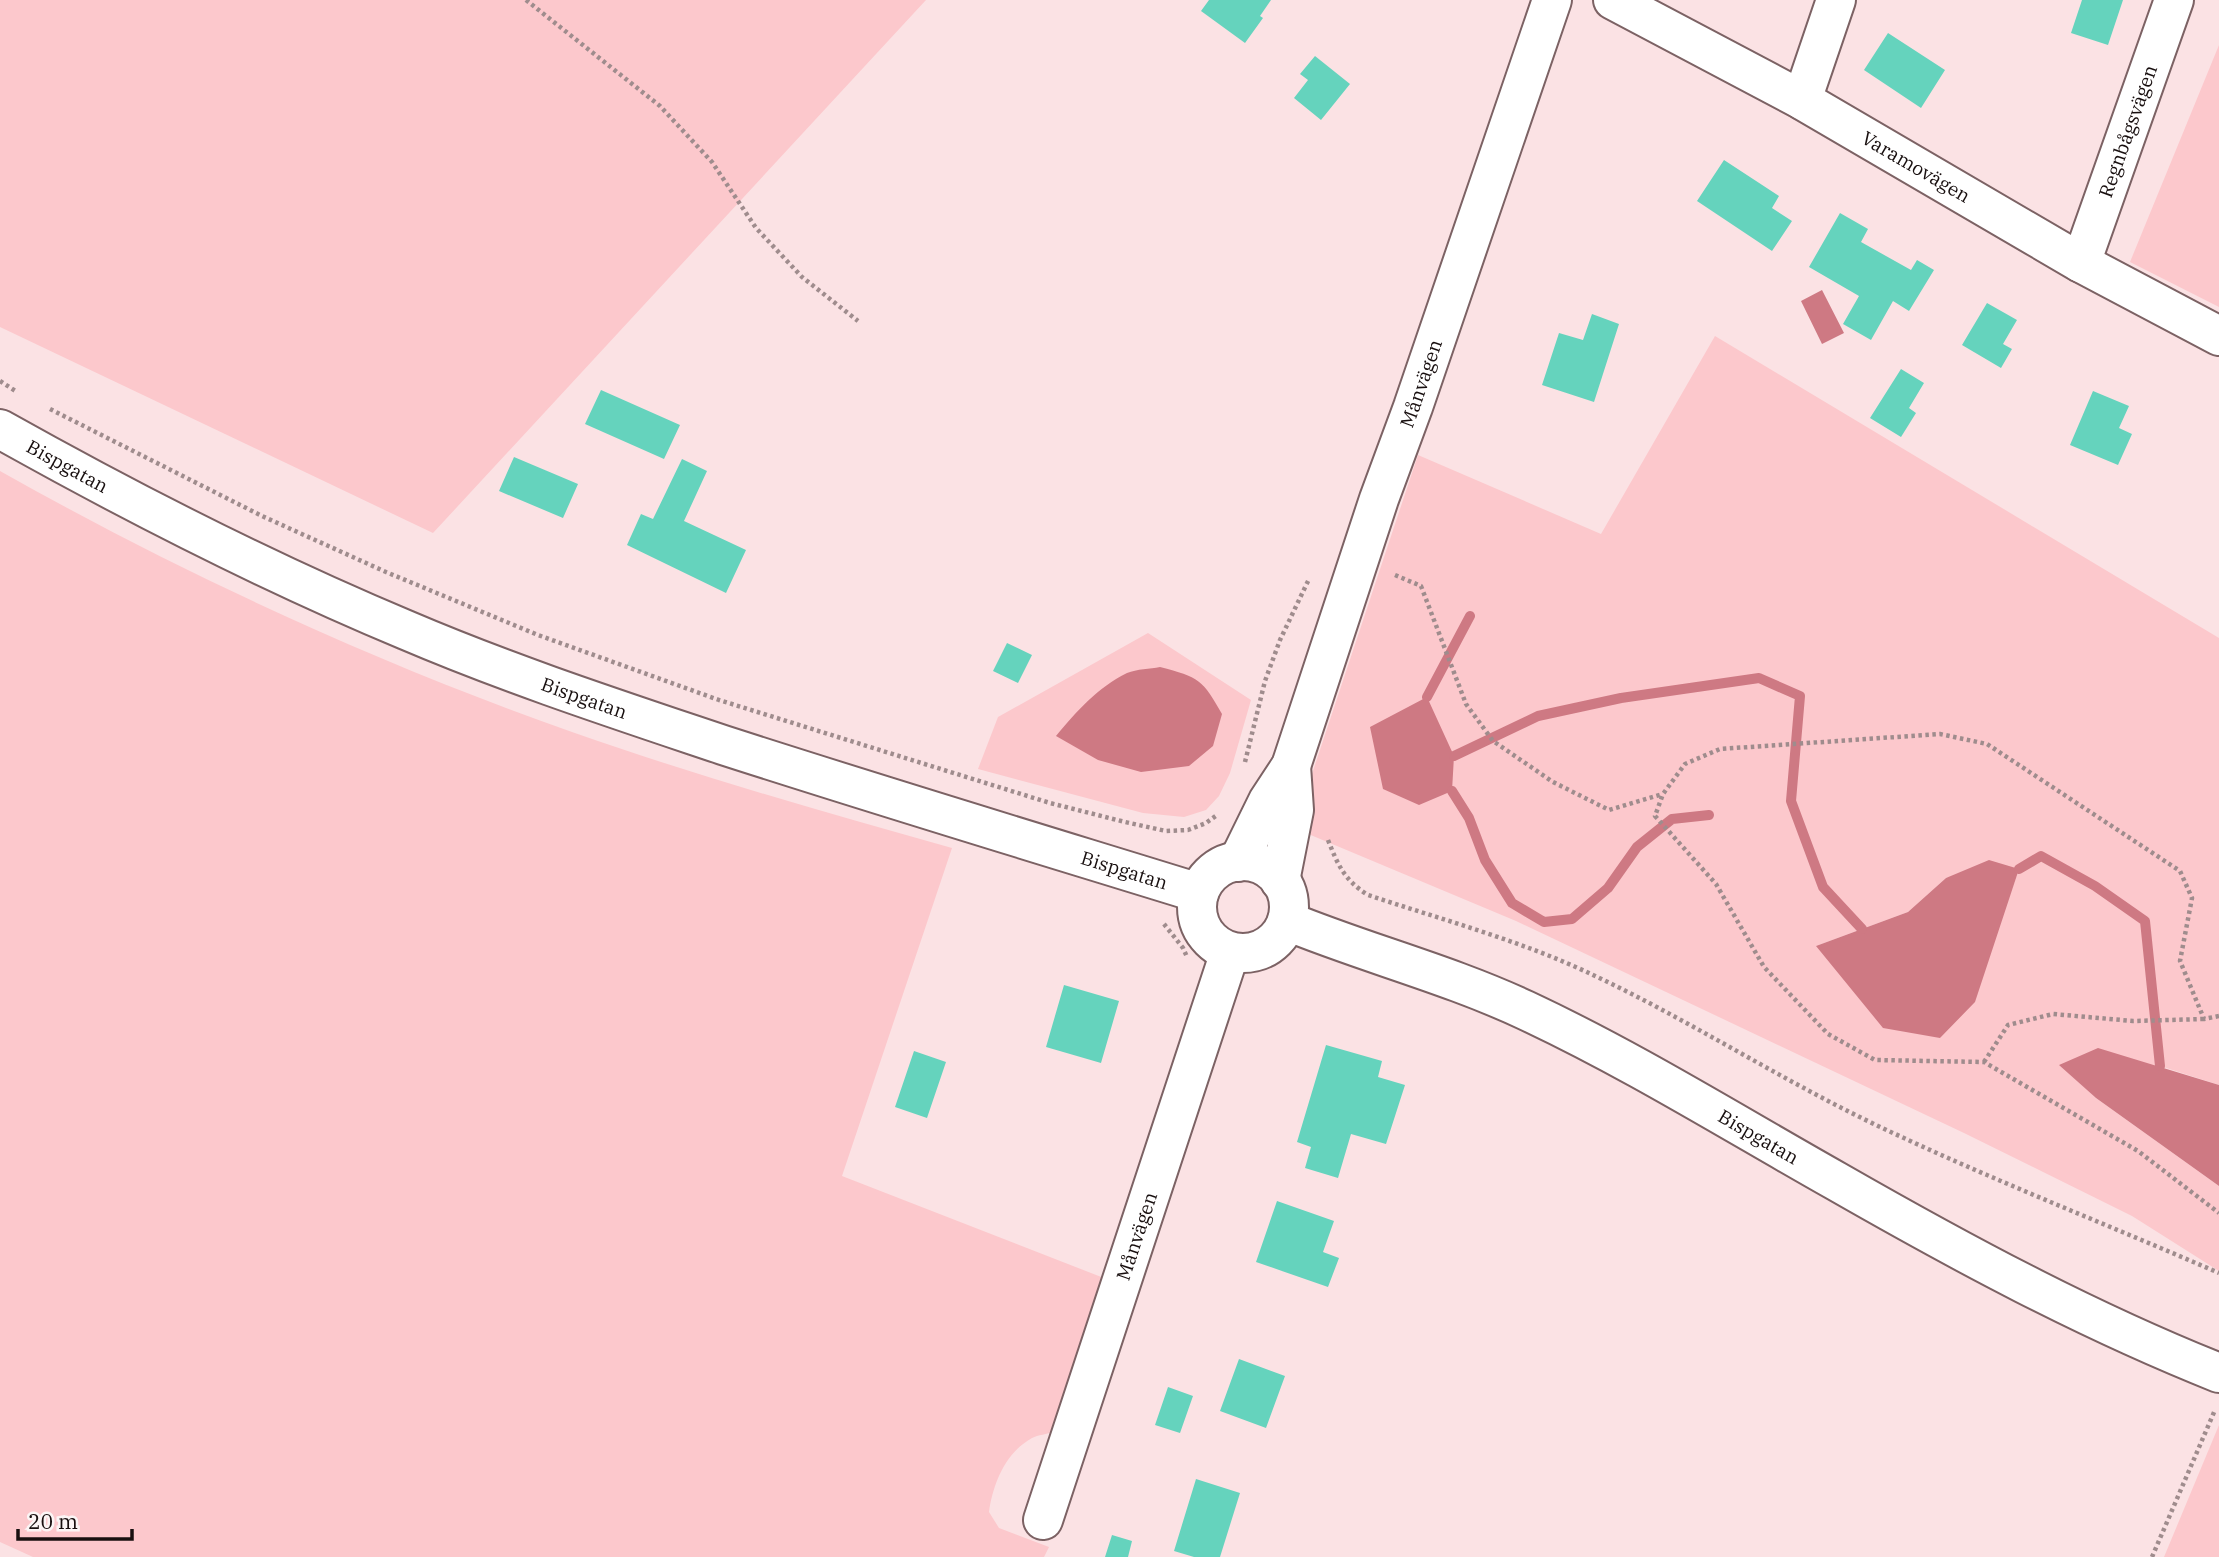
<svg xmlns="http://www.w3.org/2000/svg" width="2219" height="1557" viewBox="0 0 2219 1557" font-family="'IBM Plex Serif',serif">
  <rect width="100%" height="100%" fill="#fbe2e4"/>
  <path fill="#fcc8cc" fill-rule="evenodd" d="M 0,0 L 926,0 L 433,533 L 0,327 Z
    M 2219,45 L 2219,307 L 2130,262 Z
    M 1715,336 L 2219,638 L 2219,1085 L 2160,1066 L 2060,1065 L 2096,1098 L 2219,1186 L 2219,1271 L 2132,1216 L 1964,1133 L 1516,921 L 1294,828 L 1418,455 L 1601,534 ZM 2019,869 L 2000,923 L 1816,946 L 1908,912 L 1946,878 Z
    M 0,471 C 183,574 374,662 572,732 C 697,776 824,812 952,848 L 842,1176 L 1109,1280 L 1054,1432 C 1047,1434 1038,1435 1032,1438 C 1005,1453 993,1484 989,1512 L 999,1528 L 1049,1547 L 1044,1557 L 33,1557 L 0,1542 Z
    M 1148,633 L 1251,700 L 1230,773 L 1219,796 L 1206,810 L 1184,817 L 1143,813 L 978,769 L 998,717 Z
    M 2219,1425 L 2219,1557 L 2164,1557 Z"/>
  <path fill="#ce7983" d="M 1822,290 L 1844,333 L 1822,344 L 1801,301 Z
    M 1160,667 C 1199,677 1203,680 1222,714 L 1213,746 L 1189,766 L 1141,772 L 1098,760 L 1056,736 C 1076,712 1098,687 1127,673 C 1137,669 1150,669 1160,667 Z
    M 1427,697 L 1454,756 L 1452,791 L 1419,805 L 1383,789 L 1370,727 Z
    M 1989,860 L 2019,869 L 1975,1002 L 1940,1038 L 1883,1028 L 1816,946 L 1908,912 L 1946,878 Z
    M 2098,1048 L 2219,1085 L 2219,1186 L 2096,1098 L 2059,1065 Z"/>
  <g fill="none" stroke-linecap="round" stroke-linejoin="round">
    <path stroke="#ce7983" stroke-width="10" d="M 1427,697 L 1470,616
      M 1454,756 L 1538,716 L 1621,698 L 1759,678 L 1800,696 L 1791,801 L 1823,887 L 1862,929
      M 1452,791 L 1469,818 L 1485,860 L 1512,903 L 1544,922 L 1572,919 L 1608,888 L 1637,847 L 1672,819 L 1709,815
      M 2019,869 L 2041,856 L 2095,886 L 2145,921 L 2160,1066"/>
  </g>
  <path fill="#65d3bd" d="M 1209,0 L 1271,0 L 1260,16 L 1263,18 L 1245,43 L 1201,11 Z
    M 2082,0 L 2123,0 L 2108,45 L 2071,33 Z
    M 1888,33 L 1945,70 L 1921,108 L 1864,70 Z
    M 1315,56 L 1350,84 L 1321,120 L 1294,98 L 1308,80 L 1300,74 Z
    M 1724,160 L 1779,196 L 1772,208 L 1792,221 L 1772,251 L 1697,201 Z
    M 1840,213 L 1868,229 L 1861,242 L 1911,270 L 1917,260 L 1934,270 L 1909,311 L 1893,301 L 1871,340 L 1843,324 L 1859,296 L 1809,267 Z
    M 1987,303 L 2017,320 L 2003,344 L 2012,349 L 2001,368 L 1962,345 Z
    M 1592,314 L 1619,324 L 1594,402 L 1542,385 L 1559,333 L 1583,340 Z
    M 1901,369 L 1924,383 L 1909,408 L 1916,413 L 1901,437 L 1870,418 Z
    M 601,390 L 680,425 L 664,459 L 585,424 Z
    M 2093,391 L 2129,406 L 2119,428 L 2132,434 L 2118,465 L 2070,445 Z
    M 514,457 L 578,484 L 563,518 L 499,491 Z
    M 682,459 L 707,471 L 684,521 L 746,550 L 726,593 L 627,545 L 641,514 L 653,519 Z
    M 1007,643 L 1032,655 L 1018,683 L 993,671 Z
    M 1064,985 L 1119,1001 L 1101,1063 L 1046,1047 Z
    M 1326,1045 L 1382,1061 L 1378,1077 L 1405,1085 L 1386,1144 L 1351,1134 L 1338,1178 L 1305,1168 L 1311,1147 L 1297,1142 Z
    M 914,1051 L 946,1062 L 927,1118 L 895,1107 Z
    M 1277,1201 L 1334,1221 L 1323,1252 L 1339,1258 L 1328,1287 L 1256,1262 Z
    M 1239,1359 L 1285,1376 L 1266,1428 L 1220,1411 Z
    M 1168,1387 L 1193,1396 L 1180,1433 L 1155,1425 Z
    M 1196,1479 L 1240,1493 L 1220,1557 L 1194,1557 L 1174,1551 Z
    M 1112,1535 L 1132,1541 L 1128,1557 L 1105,1557 Z"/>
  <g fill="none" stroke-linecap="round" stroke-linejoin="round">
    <g stroke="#7c6264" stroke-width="42">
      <g id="minor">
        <path id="s1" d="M 1613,0 L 1802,100 L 2081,263 L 2219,336"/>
        <path d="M 1802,100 L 1836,0"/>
        <path id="s2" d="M 2081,263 L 2174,0"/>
        <path id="s3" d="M 0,429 C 132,503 267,572 406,630 C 509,674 616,709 723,745 C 881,796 1040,844 1199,893"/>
        <circle cx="1243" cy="907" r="46"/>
        <path id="s4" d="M 1238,862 L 1268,801 L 1291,766 L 1379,499 L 1413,407 L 1552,0"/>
        <path d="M 1280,881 L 1294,810 L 1291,766"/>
        <path id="s5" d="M 1287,921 C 1365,953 1448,974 1525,1010 C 1632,1060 1733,1123 1836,1181 C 1960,1252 2086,1320 2219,1373"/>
        <path id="s6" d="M 1043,1520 L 1230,952"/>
      </g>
    </g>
    <path stroke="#9f8c8d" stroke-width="4.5" stroke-dasharray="3.5 3.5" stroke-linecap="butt" d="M 526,0 L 660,106 L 712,162 L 756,228 L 802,277 L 858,321
      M 0,381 L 17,392
      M 50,409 L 262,516 L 386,572 L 538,635 L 719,700 L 1050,803 L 1125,822 L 1166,831 L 1188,830 L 1206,823 L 1217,815
      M 1395,575 L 1421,586 L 1466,704 L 1493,741 L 1553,782 L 1609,810 L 1663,794
      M 1245,762 L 1265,681 L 1280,640 L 1309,579
      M 1328,840 C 1338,865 1344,880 1368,895 C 1440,919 1525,942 1593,975 C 1689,1020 1778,1078 1874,1124 C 1987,1178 2104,1223 2219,1273
      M 1164,924 L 1183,948 L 1187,957
      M 2219,1016 L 2204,1019 L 2180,961 L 2192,898 L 2180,871 L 1987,744 L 1940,734 L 1720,749 L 1685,764 L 1663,794 L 1655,816 L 1716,884 L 1764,967 L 1828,1034 L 1875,1060 L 1984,1062 L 2138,1151 L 2219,1213
      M 1984,1062 L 2008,1025 L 2053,1014 L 2133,1021 L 2204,1019
      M 2152,1557 L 2215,1410"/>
    <use href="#minor" stroke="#fff" stroke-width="38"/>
  </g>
  <g text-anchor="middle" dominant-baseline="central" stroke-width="6" stroke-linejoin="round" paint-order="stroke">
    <g font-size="19" fill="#180f0f" stroke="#fbf5f5">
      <text stroke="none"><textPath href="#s2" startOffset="140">Regnbågsvägen</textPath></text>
      <text stroke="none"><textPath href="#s1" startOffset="346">Varamovägen</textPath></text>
      <text stroke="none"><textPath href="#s4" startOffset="514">Månvägen</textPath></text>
      <text stroke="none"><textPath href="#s3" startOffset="77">Bispgatan</textPath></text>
      <text stroke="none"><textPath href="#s3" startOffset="644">Bispgatan</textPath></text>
      <text stroke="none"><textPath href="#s3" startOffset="1211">Bispgatan</textPath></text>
      <text stroke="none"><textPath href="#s5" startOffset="520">Bispgatan</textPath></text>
      <text stroke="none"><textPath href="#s6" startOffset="299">Månvägen</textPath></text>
    </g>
  </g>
  <path d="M18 1529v10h114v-10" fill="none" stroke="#180f0f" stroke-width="3.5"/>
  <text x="28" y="1529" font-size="21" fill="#180f0f" stroke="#fbf5f5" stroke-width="5" paint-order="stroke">20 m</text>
</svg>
